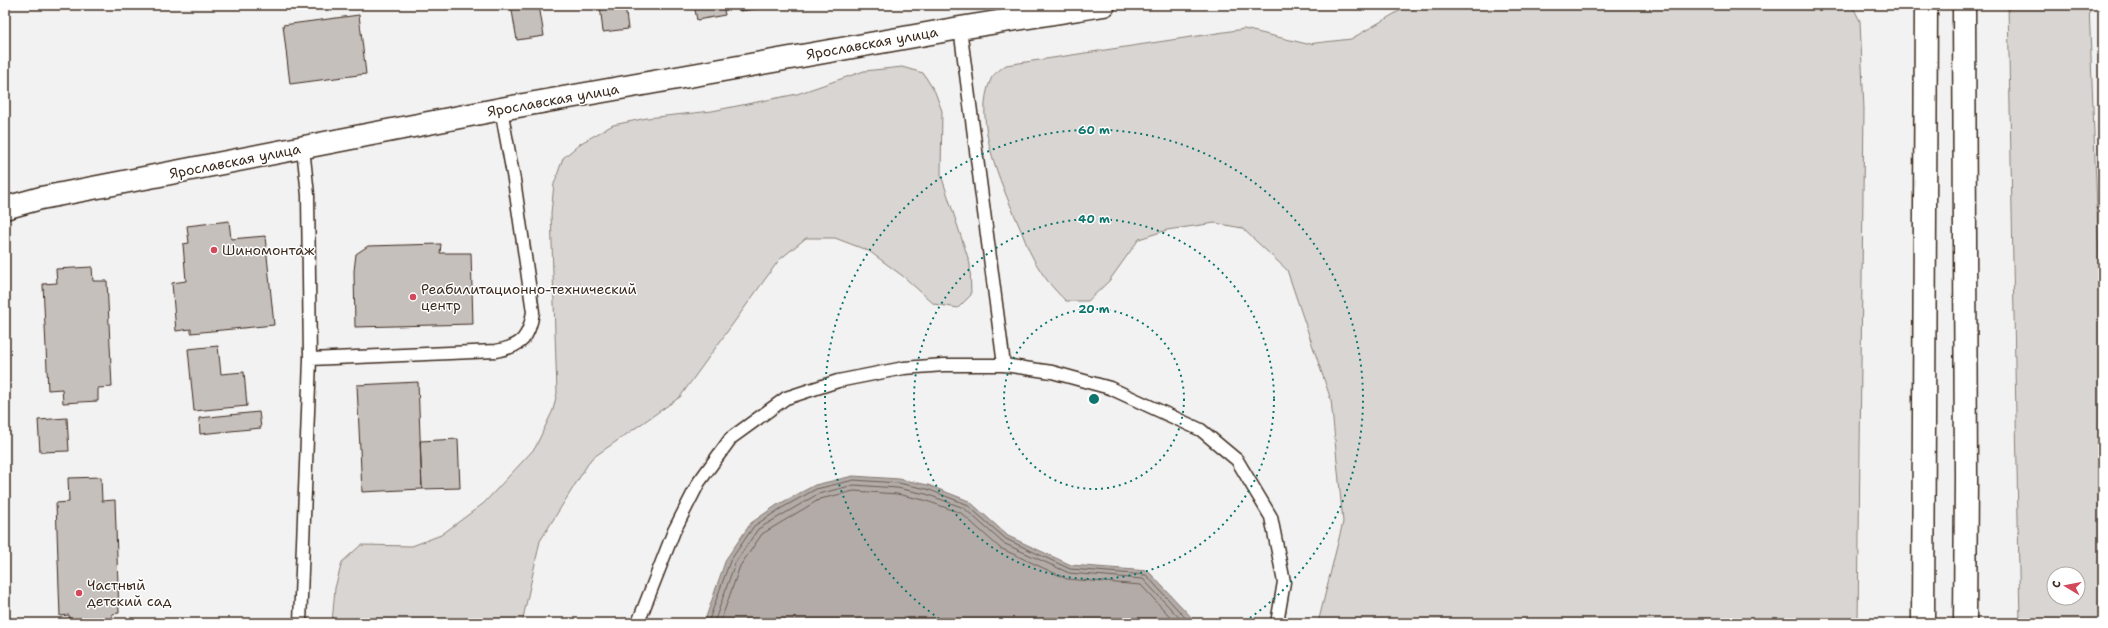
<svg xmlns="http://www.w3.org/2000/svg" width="2108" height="628" viewBox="0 0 2108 628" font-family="'Shantell Sans',sans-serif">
  <rect width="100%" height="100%" fill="#f3f2f2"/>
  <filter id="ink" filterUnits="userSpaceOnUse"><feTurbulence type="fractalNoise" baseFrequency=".025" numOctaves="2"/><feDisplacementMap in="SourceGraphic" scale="8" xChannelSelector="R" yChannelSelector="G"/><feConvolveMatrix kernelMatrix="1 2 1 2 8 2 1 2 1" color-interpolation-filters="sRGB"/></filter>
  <g filter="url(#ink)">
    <path fill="#d8d5d2" stroke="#8a8078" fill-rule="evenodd" d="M 1413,5 L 1852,5 L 1860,21 L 1864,109 L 1858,623 L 1318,623 L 1343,522 L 1331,400 L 1287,270 L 1242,228 L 1215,223 L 1167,230 L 1139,239 L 1109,281 L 1088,301 L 1066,301 C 1053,289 1043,276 1034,260 C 1027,248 1023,234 1017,221 C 1001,183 972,120 991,79 C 993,74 1001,69 1006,65 L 1244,29 L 1307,44 L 1351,39 L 1406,7 Z
      M 2008,5 L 2089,5 L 2103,363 L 2103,623 L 2020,623 ZM 2054,574 L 2078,574 L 2078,598 L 2054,598 Z
      M 902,67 L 923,73 L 935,92 L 942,111 L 941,175 L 970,264 L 971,295 L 958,308 L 934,304 L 904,277 L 869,251 L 835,238 L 806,238 L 779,260 L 680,397 L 591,459 L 540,541 L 522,623 L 332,623 L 335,588 L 342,562 L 361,545 L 412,546 L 441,535 L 484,503 L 535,448 L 553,410 L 557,393 L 551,213 L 554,184 L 563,158 L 581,143 L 613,125 L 647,118 L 712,111 L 797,94 L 864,71 Z"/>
    <path fill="#b2aba7" stroke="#827770" d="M 853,476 L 899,479 L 928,485 L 969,501 L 1008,536 L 1071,565 L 1148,571 L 1194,620 L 1194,623 L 704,623 L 726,559 L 751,523 L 777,505 L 815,485 Z"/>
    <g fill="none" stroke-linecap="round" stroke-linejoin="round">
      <path stroke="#6b5e55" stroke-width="1" d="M 708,623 L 730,561 L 754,526 L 780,509 L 816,489 L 854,480 L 898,483 L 927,489 L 966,504 L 1006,539 L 1070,569 L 1146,575 L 1190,623
        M 714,623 L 735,563 L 758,529 L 818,494 L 854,485 L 897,488 L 926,494 L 964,508 L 1003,543 L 1069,573 L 1143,579 L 1184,623
        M 720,623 L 740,566 L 762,534 L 820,499 L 854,491 L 897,494 L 924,500 L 961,513 L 1000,548 L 1067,579 L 1141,585 L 1176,623"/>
    </g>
    <path fill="#c6c0bd" stroke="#3b2a1e" d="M 511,5 L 539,5 L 544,36 L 517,40 Z
      M 600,5 L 625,5 L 628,29 L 603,32 Z
      M 694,5 L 723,5 L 725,15 L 697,20 Z
      M 740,5 L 763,5 L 763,8 L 740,11 Z
      M 359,15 L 366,74 L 290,84 L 283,25 Z
      M 229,221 L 231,239 L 265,236 L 274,325 L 191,333 L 191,329 L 176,331 L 172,283 L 186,281 L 183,244 L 189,243 L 187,226 Z
      M 441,244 L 440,253 L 471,253 L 473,324 L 355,327 L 354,271 L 356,254 L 368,246 Z
      M 92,267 L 93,281 L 107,281 L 112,387 L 98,388 L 98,401 L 63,403 L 62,389 L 48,390 L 43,284 L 57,283 L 56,269 Z
      M 218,346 L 221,374 L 244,372 L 247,406 L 194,411 L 188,349 Z
      M 418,382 L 422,489 L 362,492 L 357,385 Z
      M 259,412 L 261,428 L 200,434 L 199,418 Z
      M 67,418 L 69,451 L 40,452 L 38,420 Z
      M 458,439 L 460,488 L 422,489 L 420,441 Z
      M 101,477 L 102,501 L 115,500 L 119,613 L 112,614 L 113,623 L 70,623 L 69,615 L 60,616 L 56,503 L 69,502 L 68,478 Z"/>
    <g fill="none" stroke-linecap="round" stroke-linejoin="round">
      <g stroke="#3b2a1e" stroke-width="15">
        <path id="lane" d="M 1009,5 L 1011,20
          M 960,28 L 1004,365
          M 310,359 L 496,351 C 522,346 529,338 533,312 L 514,180 L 501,109
          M 300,623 L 310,359 L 308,195 L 303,148
          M 638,623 L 674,531 L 699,482 L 731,438 L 786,398 L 838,381 L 904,368 L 944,365 L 1004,365 L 1052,372 L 1110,388 L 1201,430 L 1237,460 L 1271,517 L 1284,582 L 1277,623"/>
      </g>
      <g stroke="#3b2a1e" stroke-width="25">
        <path id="secondary" d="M 5,208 L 41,198 L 501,109 L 960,28 L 1104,5"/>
      </g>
      <g stroke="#3b2a1e" stroke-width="25">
        <path id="primary" d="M 1964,5 L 1966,478 L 1965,623
          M 1923,623 L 1926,5"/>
      </g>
      <use href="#lane" stroke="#fff" stroke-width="12"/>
      <use href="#secondary" stroke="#fff" stroke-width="22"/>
      <use href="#primary" stroke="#fff" stroke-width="22"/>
    </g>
  </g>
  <g fill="none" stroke="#0f766e" stroke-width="2" stroke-dasharray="2 4">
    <circle cx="1094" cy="399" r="90"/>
    <circle cx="1094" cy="399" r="180"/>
    <path d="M944 622A269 269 0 1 1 1244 622"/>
  </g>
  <g fill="#d1495b" stroke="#fff" stroke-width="1.5">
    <circle cx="214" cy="250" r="4"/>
    <circle cx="413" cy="297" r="4"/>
    <circle cx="79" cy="593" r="4"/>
  </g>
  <g text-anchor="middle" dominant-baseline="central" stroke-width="3" stroke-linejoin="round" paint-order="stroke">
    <g font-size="14" fill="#3b2a1e" stroke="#fff">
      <text transform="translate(872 43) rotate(-10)">Ярославская улица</text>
      <text transform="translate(553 100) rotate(-10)">Ярославская улица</text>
      <text transform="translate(235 161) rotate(-11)">Ярославская улица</text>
    </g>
    <g font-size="14" fill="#3b2a1e" stroke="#fff" text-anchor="start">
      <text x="222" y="250">Шиномонтаж</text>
      <text x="421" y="289">Реабилитационно-технический<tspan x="421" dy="16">центр</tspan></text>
      <text x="87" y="585">Частный<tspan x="87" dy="16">детский сад</tspan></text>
    </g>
  </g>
  <circle cx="1094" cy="399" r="6" fill="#0f766e" stroke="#fff" stroke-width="2"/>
  <g font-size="12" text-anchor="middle" font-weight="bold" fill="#0f766e" stroke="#fff" stroke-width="3" stroke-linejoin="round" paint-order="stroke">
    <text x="1094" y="134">60 m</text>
    <text x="1094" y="223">40 m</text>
    <text x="1094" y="313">20 m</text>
  </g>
  <rect width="2108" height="628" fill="none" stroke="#fff" stroke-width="20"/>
  <rect x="10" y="10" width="2088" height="608" fill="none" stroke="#3b2a1e" stroke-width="1.5" filter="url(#ink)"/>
  <g transform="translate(2066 586) rotate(280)"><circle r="19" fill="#ffffff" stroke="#b1aaa5"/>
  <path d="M0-3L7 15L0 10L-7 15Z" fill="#d1495b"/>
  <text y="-6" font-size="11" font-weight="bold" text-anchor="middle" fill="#3b2a1e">С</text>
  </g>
</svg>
